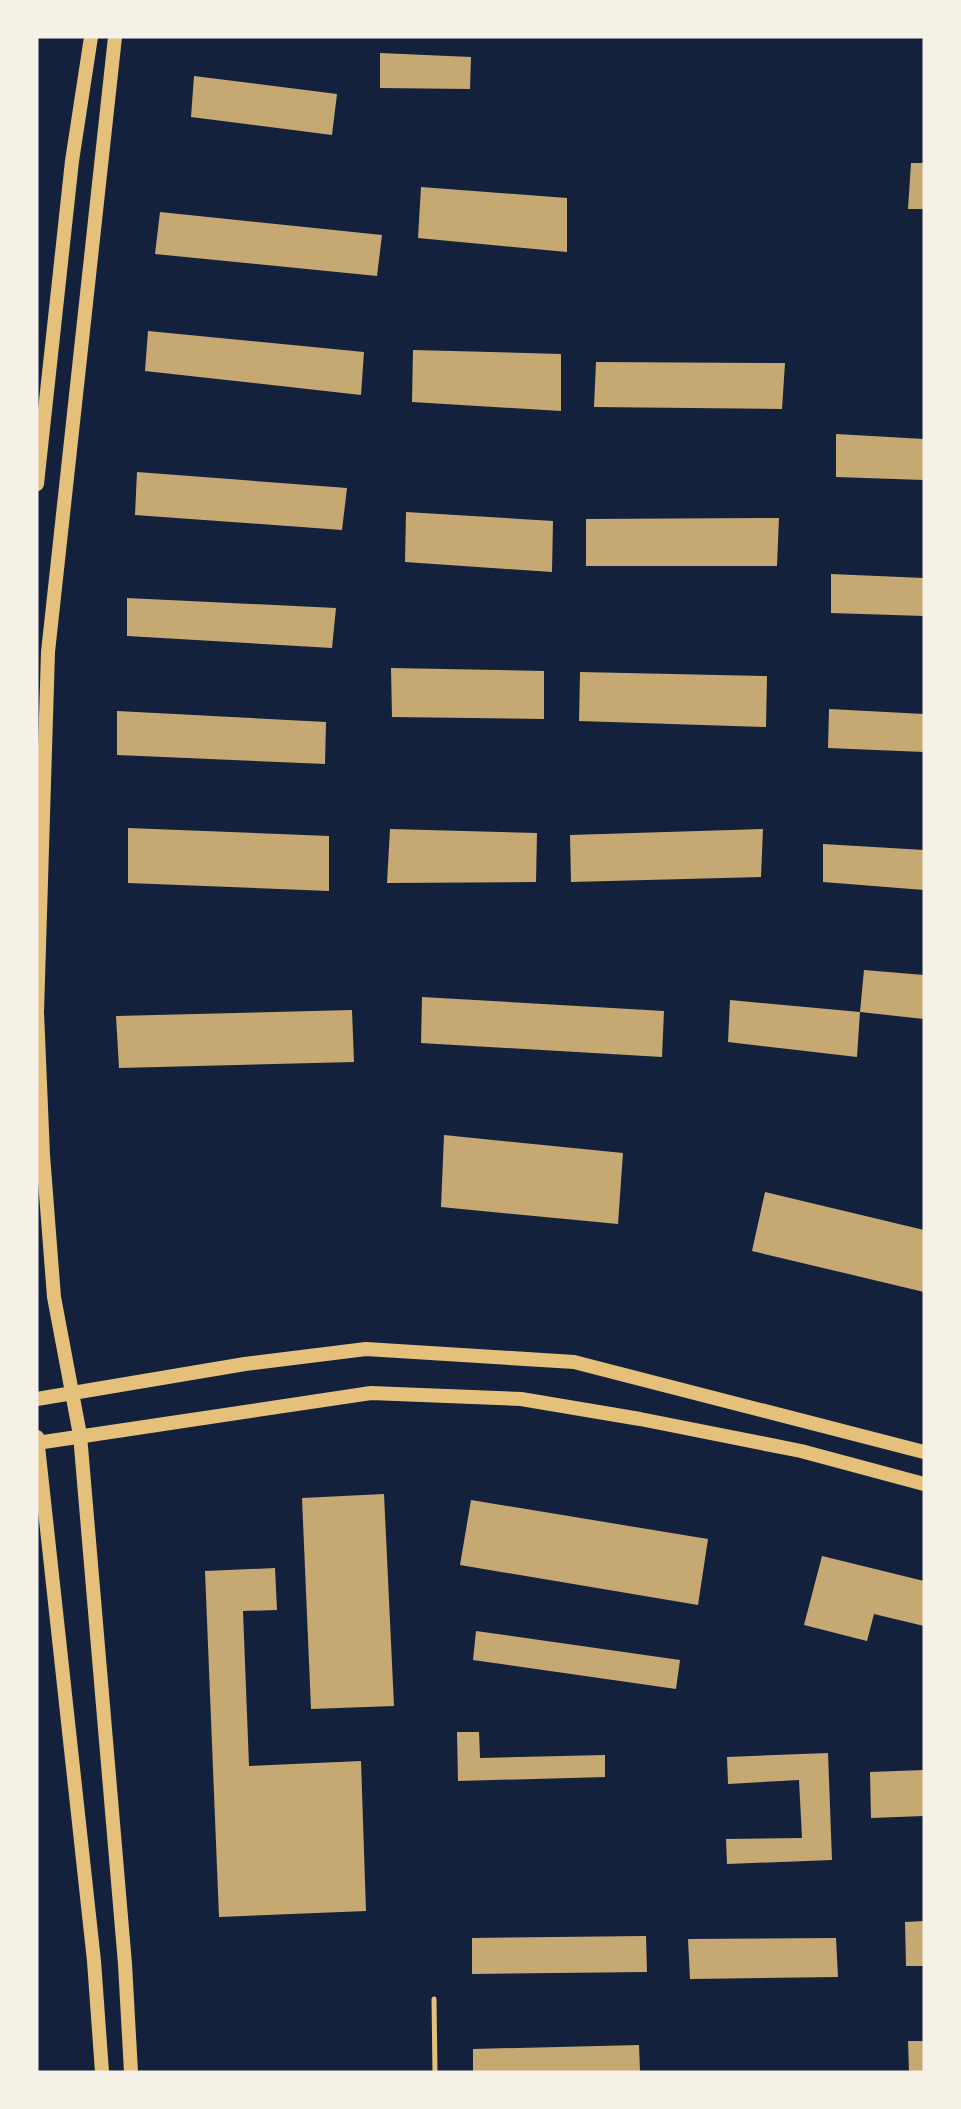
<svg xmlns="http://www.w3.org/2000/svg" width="961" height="2109" viewBox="0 0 961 2109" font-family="Spectral,serif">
  <rect width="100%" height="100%" fill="#14213d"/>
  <path fill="#c6a872" d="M 380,53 L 471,57 L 470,89 L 380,88 Z
    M 194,76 L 337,94 L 332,135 L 191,117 Z
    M 911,163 L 924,163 L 924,209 L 908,209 Z
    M 421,187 L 567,198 L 567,252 L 418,238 Z
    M 160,212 L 382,235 L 377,276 L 155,254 Z
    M 148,331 L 364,352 L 361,395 L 145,371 Z
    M 413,350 L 561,354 L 561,411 L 412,402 Z
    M 596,362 L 785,363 L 782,409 L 594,407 Z
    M 836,434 L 924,439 L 924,480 L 836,477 Z
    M 137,472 L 347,488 L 342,530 L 135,515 Z
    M 406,512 L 553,521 L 552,572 L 405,562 Z
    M 779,518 L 777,566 L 586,566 L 586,519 Z
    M 831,574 L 924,578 L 924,616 L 831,613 Z
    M 127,598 L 336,608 L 332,648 L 127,636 Z
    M 391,668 L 544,671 L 544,719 L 392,717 Z
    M 580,672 L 767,676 L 766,727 L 579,721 Z
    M 829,709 L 924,714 L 924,752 L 828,748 Z
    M 117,711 L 326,722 L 325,764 L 117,755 Z
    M 128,828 L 329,836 L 329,891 L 128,883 Z
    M 390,829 L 537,833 L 536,882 L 387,883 Z
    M 763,829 L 761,877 L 571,882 L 570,835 Z
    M 823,844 L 924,850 L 924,890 L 823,882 Z
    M 864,970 L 924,975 L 924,1019 L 860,1012 L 857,1057 L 728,1042 L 730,1000 L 860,1012 Z
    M 422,997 L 664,1011 L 662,1057 L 421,1043 Z
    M 352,1010 L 354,1062 L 119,1068 L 116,1016 Z
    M 444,1135 L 623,1153 L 618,1224 L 441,1207 Z
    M 765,1192 L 924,1230 L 924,1292 L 752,1251 Z
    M 384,1494 L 394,1706 L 311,1709 L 302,1498 Z
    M 471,1500 L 708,1539 L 698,1605 L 460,1565 Z
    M 822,1556 L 924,1581 L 924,1626 L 874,1614 L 867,1641 L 804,1625 Z
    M 275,1568 L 277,1610 L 243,1611 L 249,1766 L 361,1761 L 366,1911 L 219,1917 L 205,1571 Z
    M 476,1631 L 680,1660 L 676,1689 L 473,1660 Z
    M 457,1732 L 479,1732 L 480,1758 L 605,1755 L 605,1777 L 458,1781 Z
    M 828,1753 L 832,1860 L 727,1864 L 726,1839 L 802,1838 L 799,1780 L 728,1784 L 727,1757 Z
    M 924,1770 L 924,1816 L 871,1818 L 870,1772 Z
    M 924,1921 L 924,1966 L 906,1966 L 905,1922 Z
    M 646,1936 L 647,1972 L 472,1974 L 472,1938 Z
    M 836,1938 L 838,1977 L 690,1979 L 688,1939 Z
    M 908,2041 L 924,2041 L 924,2072 L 909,2072 Z
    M 639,2045 L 640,2072 L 473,2072 L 473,2049 Z"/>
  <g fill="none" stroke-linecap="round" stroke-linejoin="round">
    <path stroke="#e5c07b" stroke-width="5" d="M 434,1999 L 435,2072"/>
    <path stroke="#e5c07b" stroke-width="14" d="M 115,37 L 48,652 L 37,1012 L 43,1155 L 54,1297 L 80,1435 L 125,1964 L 131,2072
      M 37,484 L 72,161 L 91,37
      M 37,1399 L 245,1364 L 366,1349 L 574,1362 L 924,1452
      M 37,1437 L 94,1961 L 102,2072
      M 37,1443 L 371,1393 L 521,1399 L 640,1419 L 801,1451 L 924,1484"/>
  </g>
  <rect width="961" height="2109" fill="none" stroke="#f6f1e7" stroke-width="77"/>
</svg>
